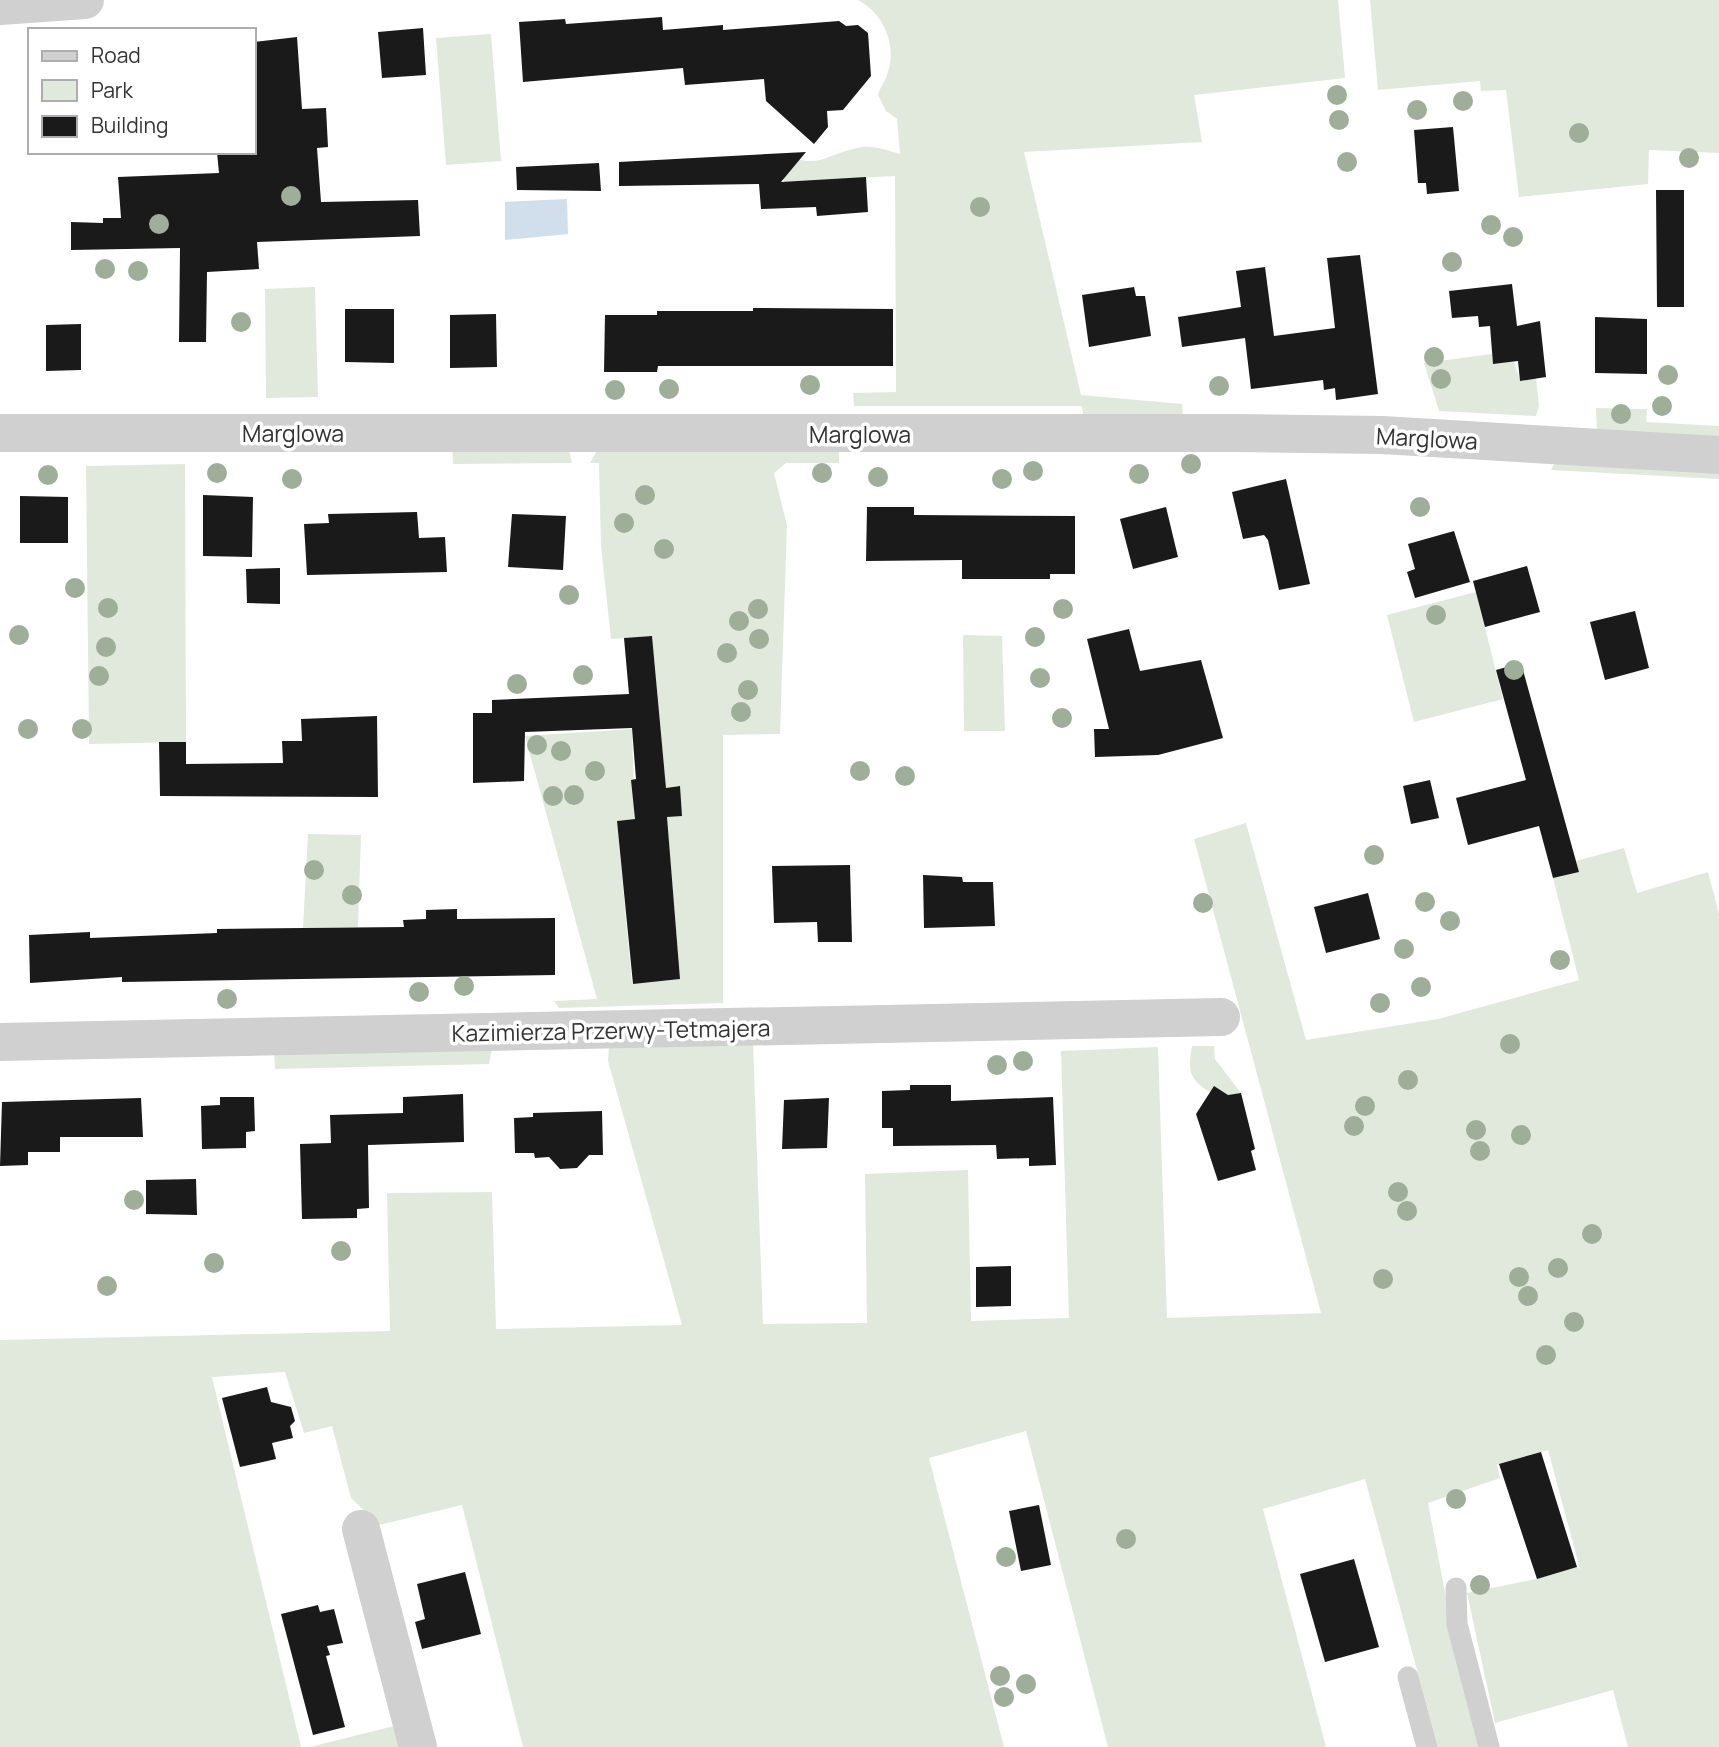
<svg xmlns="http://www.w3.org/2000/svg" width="1719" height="1747" viewBox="0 0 1719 1747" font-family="Manrope,sans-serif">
  <rect width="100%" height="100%" fill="#fff"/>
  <path fill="#e1e9dd" d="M 858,0 L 1338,0 L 1345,78 L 1194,95 L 1202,142 L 1024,152 L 1081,395 L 1182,404 L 1183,417 L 1084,420 L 1082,406 L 854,406 L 853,393 L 896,392 L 895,176 L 784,182 L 783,154 C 819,170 824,155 857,148 C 871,144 887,150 900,154 L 897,119 L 886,111 L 878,95 C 880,87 885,82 887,75 C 898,46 884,14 858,0 Z
    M 1370,0 L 1719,0 L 1719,153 L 1649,150 L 1648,184 L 1519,197 L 1506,90 L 1481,91 L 1480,81 L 1378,90 Z
    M 491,34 L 501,161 L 446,165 L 436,38 Z
    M 315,287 L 318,397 L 266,398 L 265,289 Z
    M 1492,354 L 1493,363 L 1514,362 L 1520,380 L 1536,378 L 1539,406 L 1536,416 L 1439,411 L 1424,363 Z
    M 1596,408 L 1647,409 L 1646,422 L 1719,426 L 1719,440 L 1597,433 Z
    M 452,446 L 569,451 L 572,463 L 453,464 Z
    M 599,447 L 839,447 L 839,463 L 786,463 L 774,473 L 787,525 L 780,734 L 723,735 L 723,1003 L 559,1008 L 554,1001 L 597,999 L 525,736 L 632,729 L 635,819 L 617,821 L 632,984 L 680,979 L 667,817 L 679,786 L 666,788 L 652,636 L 611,639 L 601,546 L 599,463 L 590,463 Z
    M 1558,457 L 1719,467 L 1719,479 L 1551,470 Z
    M 185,464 L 186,742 L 89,744 L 86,466 Z
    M 1476,592 L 1503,699 L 1414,722 L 1387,615 Z
    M 963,635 L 1002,636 L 1005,731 L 964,731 Z
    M 1246,823 L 1306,1040 L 1438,1019 L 1579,980 L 1553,878 L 1579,872 L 1576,861 L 1624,848 L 1637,893 L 1708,872 L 1719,914 L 1719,1747 L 1628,1747 L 1613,1690 L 1495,1723 L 1467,1593 L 1536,1579 L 1577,1567 L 1580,1569 L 1548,1450 L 1497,1465 L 1500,1478 L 1428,1503 L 1449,1613 L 1484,1747 L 1438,1747 L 1365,1479 L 1263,1509 L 1326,1747 L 1108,1747 L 1026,1431 L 929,1458 L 1004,1747 L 523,1747 L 462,1505 L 379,1525 L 351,1498 L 332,1426 L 304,1433 L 285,1372 L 212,1377 L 301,1747 L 0,1747 L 0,1340 L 390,1331 L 387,1193 L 492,1192 L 496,1329 L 682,1325 L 608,1061 L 609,1044 L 753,1042 L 763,1324 L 867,1323 L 865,1174 L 968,1170 L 971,1321 L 1069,1318 L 1061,1051 L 1158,1047 L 1167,1318 L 1321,1313 L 1194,839 Z
    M 308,834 L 361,835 L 358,927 L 303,928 Z
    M 493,1044 L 489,1064 L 275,1069 L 274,1049 Z
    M 1192,1046 L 1214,1046 L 1215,1059 L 1241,1093 L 1228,1095 L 1220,1090 L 1210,1092 C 1188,1079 1188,1070 1192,1046 Z
    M 398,1725 L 403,1747 L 310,1747 Z"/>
  <path fill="#d1deeb" d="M 567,199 L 568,234 L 505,240 L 505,202 Z"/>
  <path fill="#1a1a1a" d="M 662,17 L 663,30 L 723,25 L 723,30 L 839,21 L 846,26 L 858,25 L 868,33 L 871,76 L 843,110 L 827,111 L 828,127 L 814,144 L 766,101 L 764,79 L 685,85 L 683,68 L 523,82 L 519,22 L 565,19 L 566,24 Z
    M 423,28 L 426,75 L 382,78 L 378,32 Z
    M 297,37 L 302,109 L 326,108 L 328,147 L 317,148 L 321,202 L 418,200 L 420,236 L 257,242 L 259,269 L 207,272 L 206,342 L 179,342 L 180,248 L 71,250 L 71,222 L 103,223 L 103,218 L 121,218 L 118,177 L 219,173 L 217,152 L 254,152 L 254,42 Z
    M 1453,127 L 1459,191 L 1427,194 L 1426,183 L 1418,183 L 1414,130 Z
    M 806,152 L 781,182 L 866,177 L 868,212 L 817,216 L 816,207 L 761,209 L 759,184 L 619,186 L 619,162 Z
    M 599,163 L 601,191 L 517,190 L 516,167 Z
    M 1656,190 L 1684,190 L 1684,307 L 1657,307 Z
    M 1360,255 L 1378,394 L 1336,400 L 1335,388 L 1324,390 L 1323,380 L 1251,389 L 1245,338 L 1182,347 L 1178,317 L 1241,307 L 1236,271 L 1265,267 L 1274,336 L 1335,328 L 1327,258 Z
    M 1512,284 L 1517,326 L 1540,321 L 1546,377 L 1520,381 L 1518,361 L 1493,364 L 1490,326 L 1479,327 L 1478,316 L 1452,318 L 1449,291 Z
    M 1134,287 L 1136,296 L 1145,296 L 1151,336 L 1089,347 L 1082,295 Z
    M 753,308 L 893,309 L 893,366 L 658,366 L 657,372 L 604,372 L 605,315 L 657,315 L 657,311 L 753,311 Z
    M 345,309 L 394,309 L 394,363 L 345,362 Z
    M 496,314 L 497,367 L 450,368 L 450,315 Z
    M 1595,317 L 1647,319 L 1647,374 L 1595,373 Z
    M 81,324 L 81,370 L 46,371 L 46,325 Z
    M 1286,479 L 1310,584 L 1279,590 L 1268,540 L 1264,535 L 1243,539 L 1232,492 Z
    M 203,495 L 253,497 L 252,557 L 203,556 Z
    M 20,496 L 68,497 L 68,543 L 20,543 Z
    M 867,507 L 914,507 L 914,515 L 1075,516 L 1075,574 L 1050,574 L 1050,579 L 962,579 L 962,560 L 866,561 Z
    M 1166,507 L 1178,557 L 1133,569 L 1120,519 Z
    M 417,512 L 419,538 L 445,537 L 447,572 L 307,575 L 304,524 L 329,523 L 328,514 Z
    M 512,514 L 566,516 L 563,570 L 508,567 Z
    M 1454,531 L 1470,582 L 1415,598 L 1407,572 L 1415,569 L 1408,544 Z
    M 1527,566 L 1540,612 L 1485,627 L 1473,581 Z
    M 280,568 L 280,604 L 247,603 L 246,569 Z
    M 1635,611 L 1649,668 L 1605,680 L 1590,622 Z
    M 1129,629 L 1140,671 L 1201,660 L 1223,738 L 1158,755 L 1095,757 L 1094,729 L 1109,729 L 1087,639 Z
    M 652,636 L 666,788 L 680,786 L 682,816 L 667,817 L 680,979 L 633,984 L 617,821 L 635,819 L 631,780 L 636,779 L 632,728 L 525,732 L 524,781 L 473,783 L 473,713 L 492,713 L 492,700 L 629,694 L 624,638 Z
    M 1521,663 L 1579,872 L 1553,878 L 1539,826 L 1468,845 L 1456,798 L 1526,780 L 1496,670 Z
    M 377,716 L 378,797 L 160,796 L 159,742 L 186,742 L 186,764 L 283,763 L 282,741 L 302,741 L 301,719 Z
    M 1430,780 L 1439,818 L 1411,824 L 1403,786 Z
    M 850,865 L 852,942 L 818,942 L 817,922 L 774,923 L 772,866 Z
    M 923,875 L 962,877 L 963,882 L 993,882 L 995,926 L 924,928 Z
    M 1368,893 L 1380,939 L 1326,953 L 1314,907 Z
    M 457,909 L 457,919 L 555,918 L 555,975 L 122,982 L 122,977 L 30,983 L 29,935 L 90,932 L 90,938 L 217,933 L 217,929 L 404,927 L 403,920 L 426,919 L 426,910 Z
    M 910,1085 L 951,1085 L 951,1101 L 1053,1097 L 1056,1165 L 1029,1166 L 1029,1158 L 997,1159 L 996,1145 L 893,1146 L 893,1128 L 882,1128 L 882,1091 L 910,1090 Z
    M 1214,1086 L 1228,1095 L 1241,1093 L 1255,1149 L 1251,1151 L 1256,1170 L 1218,1181 L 1196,1114 Z
    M 463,1094 L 464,1142 L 368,1145 L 369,1208 L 357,1209 L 357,1218 L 302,1219 L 300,1144 L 331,1143 L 330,1115 L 403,1113 L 403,1097 Z
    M 220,1097 L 254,1097 L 255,1131 L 246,1132 L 246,1148 L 202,1149 L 201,1106 L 220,1105 Z
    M 141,1098 L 143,1137 L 60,1137 L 60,1152 L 28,1152 L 28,1165 L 0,1166 L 2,1102 Z
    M 829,1098 L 827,1148 L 782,1149 L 784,1100 Z
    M 602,1111 L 603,1155 L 589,1155 L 577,1168 L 560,1169 L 549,1157 L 535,1158 L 534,1153 L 515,1153 L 514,1118 L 533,1117 L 533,1113 Z
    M 196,1179 L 197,1215 L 146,1214 L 146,1180 Z
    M 1011,1266 L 1011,1306 L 976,1307 L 976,1267 Z
    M 267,1387 L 271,1402 L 291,1407 L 295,1421 L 290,1426 L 293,1438 L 272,1443 L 276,1459 L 240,1467 L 222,1398 Z
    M 1541,1452 L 1577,1567 L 1537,1579 L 1499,1464 Z
    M 1039,1505 L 1051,1565 L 1021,1571 L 1009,1511 Z
    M 1354,1559 L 1379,1647 L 1325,1662 L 1300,1574 Z
    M 465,1572 L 481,1634 L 422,1649 L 415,1622 L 425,1619 L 417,1584 Z
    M 318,1605 L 320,1612 L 334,1609 L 343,1643 L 327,1646 L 330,1655 L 326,1656 L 345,1727 L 313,1735 L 281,1614 Z"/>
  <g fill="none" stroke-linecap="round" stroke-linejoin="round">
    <path stroke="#d0d0d0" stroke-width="21" d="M 1456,1588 L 1457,1624 L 1489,1747
      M 1408,1677 L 1427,1747"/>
    <path stroke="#d0d0d0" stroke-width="38" d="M 0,6 L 85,0
      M 0,433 L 1239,433 L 1382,435 L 1719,455
      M 0,1042 L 1221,1017
      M 361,1529 L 418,1747"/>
  </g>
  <g fill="#9fae98">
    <circle cx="1337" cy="95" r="10"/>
    <circle cx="1463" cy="101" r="10"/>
    <circle cx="1417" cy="110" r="10"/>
    <circle cx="1339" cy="120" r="10"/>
    <circle cx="1579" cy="133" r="10"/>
    <circle cx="1689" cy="158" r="10"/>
    <circle cx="1347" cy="162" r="10"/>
    <circle cx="291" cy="196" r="10"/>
    <circle cx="980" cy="207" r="10"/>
    <circle cx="159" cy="224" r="10"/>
    <circle cx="1491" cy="225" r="10"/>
    <circle cx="1513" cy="237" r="10"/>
    <circle cx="1452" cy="262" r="10"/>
    <circle cx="105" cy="269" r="10"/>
    <circle cx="138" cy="271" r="10"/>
    <circle cx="241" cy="322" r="10"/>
    <circle cx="1434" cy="357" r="10"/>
    <circle cx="1668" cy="375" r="10"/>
    <circle cx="1441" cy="379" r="10"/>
    <circle cx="810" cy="385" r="10"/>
    <circle cx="1219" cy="386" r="10"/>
    <circle cx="669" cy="389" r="10"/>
    <circle cx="615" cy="390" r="10"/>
    <circle cx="1662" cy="406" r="10"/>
    <circle cx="1621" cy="414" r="10"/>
    <circle cx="1191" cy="464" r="10"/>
    <circle cx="1033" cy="471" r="10"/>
    <circle cx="217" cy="473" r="10"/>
    <circle cx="822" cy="473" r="10"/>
    <circle cx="1139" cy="474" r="10"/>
    <circle cx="48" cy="475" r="10"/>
    <circle cx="878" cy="477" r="10"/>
    <circle cx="292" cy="479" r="10"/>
    <circle cx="1002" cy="479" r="10"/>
    <circle cx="645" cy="495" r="10"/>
    <circle cx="1420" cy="507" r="10"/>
    <circle cx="624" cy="523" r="10"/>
    <circle cx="664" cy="549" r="10"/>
    <circle cx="75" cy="588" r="10"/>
    <circle cx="569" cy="595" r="10"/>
    <circle cx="108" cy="608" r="10"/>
    <circle cx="758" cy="609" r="10"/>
    <circle cx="1063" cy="609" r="10"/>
    <circle cx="1436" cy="615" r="10"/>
    <circle cx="739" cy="621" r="10"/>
    <circle cx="19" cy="635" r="10"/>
    <circle cx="1035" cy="637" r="10"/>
    <circle cx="759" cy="639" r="10"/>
    <circle cx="106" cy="647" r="10"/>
    <circle cx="727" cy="653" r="10"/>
    <circle cx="1514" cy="670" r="10"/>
    <circle cx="583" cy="675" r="10"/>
    <circle cx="99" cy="676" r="10"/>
    <circle cx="1040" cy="678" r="10"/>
    <circle cx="517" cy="684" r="10"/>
    <circle cx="748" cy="690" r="10"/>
    <circle cx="741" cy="712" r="10"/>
    <circle cx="1062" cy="718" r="10"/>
    <circle cx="28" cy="729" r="10"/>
    <circle cx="82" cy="729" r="10"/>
    <circle cx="537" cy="745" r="10"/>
    <circle cx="561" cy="751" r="10"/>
    <circle cx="595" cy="771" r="10"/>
    <circle cx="860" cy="771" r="10"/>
    <circle cx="905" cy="776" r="10"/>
    <circle cx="574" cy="795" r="10"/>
    <circle cx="553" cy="796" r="10"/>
    <circle cx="1374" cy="855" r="10"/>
    <circle cx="314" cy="870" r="10"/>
    <circle cx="352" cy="895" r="10"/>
    <circle cx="1425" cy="902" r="10"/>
    <circle cx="1203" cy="903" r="10"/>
    <circle cx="1450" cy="921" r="10"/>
    <circle cx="1404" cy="949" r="10"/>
    <circle cx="1560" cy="960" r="10"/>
    <circle cx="464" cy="986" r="10"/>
    <circle cx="1421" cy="987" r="10"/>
    <circle cx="419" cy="992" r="10"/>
    <circle cx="227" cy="999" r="10"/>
    <circle cx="1380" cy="1003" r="10"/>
    <circle cx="1510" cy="1044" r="10"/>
    <circle cx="1023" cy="1061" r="10"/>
    <circle cx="997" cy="1065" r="10"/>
    <circle cx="1408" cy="1080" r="10"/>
    <circle cx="1365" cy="1106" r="10"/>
    <circle cx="1354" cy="1126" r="10"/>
    <circle cx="1476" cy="1130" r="10"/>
    <circle cx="1521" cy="1135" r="10"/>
    <circle cx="1480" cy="1151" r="10"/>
    <circle cx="1398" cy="1192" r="10"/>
    <circle cx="134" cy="1200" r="10"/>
    <circle cx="1407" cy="1211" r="10"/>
    <circle cx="1592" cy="1234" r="10"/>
    <circle cx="341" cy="1251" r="10"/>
    <circle cx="214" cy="1263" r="10"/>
    <circle cx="1558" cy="1268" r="10"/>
    <circle cx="1519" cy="1277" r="10"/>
    <circle cx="1383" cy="1279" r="10"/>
    <circle cx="107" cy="1286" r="10"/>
    <circle cx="1528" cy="1296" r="10"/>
    <circle cx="1574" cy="1322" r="10"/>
    <circle cx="1546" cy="1355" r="10"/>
    <circle cx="1456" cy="1499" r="10"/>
    <circle cx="1126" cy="1539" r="10"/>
    <circle cx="1006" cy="1557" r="10"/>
    <circle cx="1480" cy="1585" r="10"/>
    <circle cx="1000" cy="1676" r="10"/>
    <circle cx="1026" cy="1684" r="10"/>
    <circle cx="1004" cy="1697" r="10"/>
  </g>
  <g text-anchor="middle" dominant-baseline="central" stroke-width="7" stroke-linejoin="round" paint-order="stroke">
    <g font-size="23" fill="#333" stroke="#fff">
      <text x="293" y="433">Marglowa</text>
      <text x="860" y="434">Marglowa</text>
      <text transform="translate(1427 438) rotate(3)">Marglowa</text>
      <text transform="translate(611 1030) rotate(-1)">Kazimierza Przerwy-Tetmajera</text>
    </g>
  </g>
  <rect x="28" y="28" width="228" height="126" fill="#ffffff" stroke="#adadad" stroke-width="2"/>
  <rect x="42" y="51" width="35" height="10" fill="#d0d0d0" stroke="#adadad" stroke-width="2"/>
  <text x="91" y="63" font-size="21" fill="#333333">Road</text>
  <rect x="42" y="80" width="35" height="21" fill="#e1e9dd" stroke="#adadad" stroke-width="2"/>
  <text x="91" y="98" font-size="21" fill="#333333">Park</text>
  <rect x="42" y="116" width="35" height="21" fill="#1a1a1a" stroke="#adadad" stroke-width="2"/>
  <text x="91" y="133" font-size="21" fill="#333333">Building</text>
</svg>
